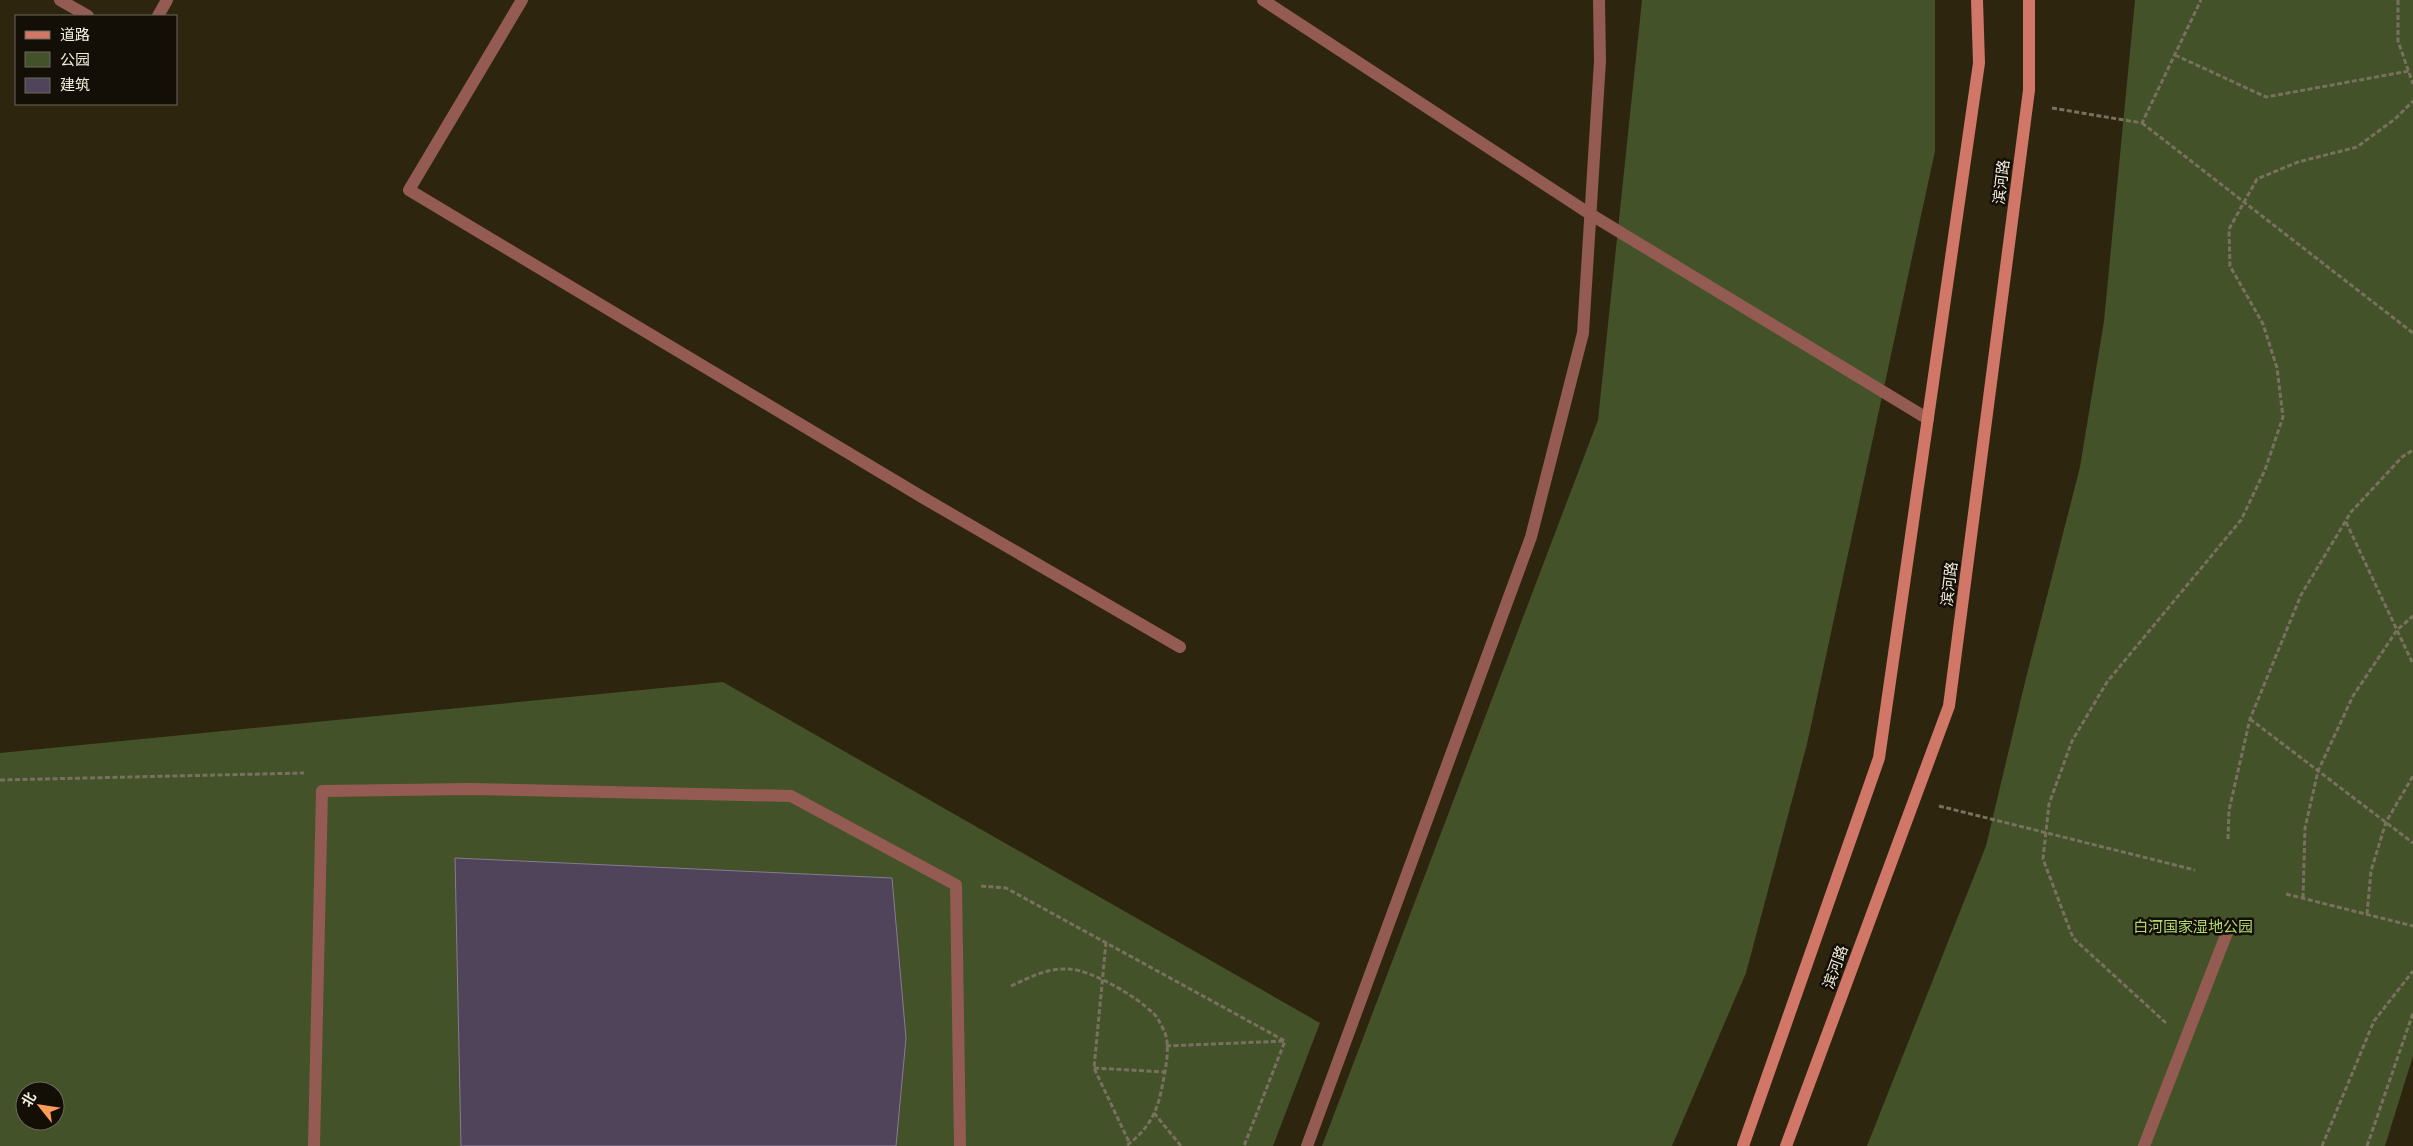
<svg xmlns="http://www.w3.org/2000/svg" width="2413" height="1146" viewBox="0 0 2413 1146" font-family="Ubuntu,'Noto Sans SC',sans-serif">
  <rect width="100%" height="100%" fill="#2e250f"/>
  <path fill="#435229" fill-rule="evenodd" d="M 1642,0 L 1935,0 L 1935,151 L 1807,744 L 1746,973 L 1672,1146 L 1322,1146 L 1598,420 Z
    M 2135,0 L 2413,0 L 2413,1056 L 2385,1146 L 1867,1146 L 1986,846 L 2025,682 L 2080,467 L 2104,321 Z
    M 723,682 L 1320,1023 L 1273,1146 L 0,1146 L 0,753 ZM 25,1091 L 55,1091 L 55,1121 L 25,1121 Z"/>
  <path fill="#4f4459" stroke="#877b92" d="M 455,858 L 892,878 L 906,1038 L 896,1146 L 461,1146 Z"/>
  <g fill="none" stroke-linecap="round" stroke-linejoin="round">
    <path stroke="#78715e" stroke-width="3" stroke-dasharray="5 2.5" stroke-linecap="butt" d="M 2398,0 L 2398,41 L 2413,84
      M 2175,55 L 2266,97 L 2409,71
      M 2052,108 L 2142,123 L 2201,0
      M 2142,123 L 2413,333
      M 2346,522 L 2413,664
      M 2250,719 L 2413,843
      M 0,780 L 304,773
      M 1939,806 L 2195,870
      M 2228,839 L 2229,810 L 2250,719 L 2301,595 L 2351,512 L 2402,457 L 2413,450
      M 981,886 L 1006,888 L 1285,1041 L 1244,1146
      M 2286,894 L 2413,926
      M 2303,898 L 2305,828 L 2318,771 L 2353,696 L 2397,630 L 2413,616
      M 2367,914 L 2371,871 L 2386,822 L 2413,776
      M 1106,942 L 1094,1068 L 1130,1144
      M 1011,986 C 1030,977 1047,968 1069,969 C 1092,970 1137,997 1153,1013 C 1158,1017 1162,1027 1165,1033 C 1170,1047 1166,1067 1163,1082 C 1158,1111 1150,1128 1126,1146
      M 2166,1023 L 2073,938 L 2043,859 L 2049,804 L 2072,741 L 2107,682 L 2241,520 L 2265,470 L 2283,417 L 2277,368 L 2263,324 L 2230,266 L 2229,229 L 2257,179 L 2298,162 L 2357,147 L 2395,119 L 2413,101
      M 1166,1046 L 1285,1041
      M 1094,1068 L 1165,1072
      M 1154,1113 L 1181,1146
      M 2322,1146 L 2374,1021 L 2413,971
      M 2367,1146 L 2413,1013"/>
    <path stroke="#935b51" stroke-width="12" d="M 1590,214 L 1928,419
      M 314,1146 L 322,791 L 470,789 L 791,796 L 956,885 L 960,1146
      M 1307,1146 L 1531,537 L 1583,333 L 1600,61 L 1599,0"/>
    <path stroke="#935b51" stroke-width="12" d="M 60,0 L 88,16
      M 522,0 L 409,190 L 927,500 L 1180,647
      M 1263,0 L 1590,214
      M 158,16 L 167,0
      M 2144,1146 L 2228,930"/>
    <path stroke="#d07768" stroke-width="12" d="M 1743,1146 L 1879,758 L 1979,63 L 1977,0
      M 1786,1146 L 1949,706 L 2029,90 L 2029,0"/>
  </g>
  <g text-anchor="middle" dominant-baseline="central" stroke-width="5" stroke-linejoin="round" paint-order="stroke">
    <g font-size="15" fill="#f3eee0" stroke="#130f06">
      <text transform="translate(2001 182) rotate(-83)">滨河路</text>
      <text transform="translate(1949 584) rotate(-83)">滨河路</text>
      <text transform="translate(1835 967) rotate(-70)">滨河路</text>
    </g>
    <g font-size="15" fill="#b4da72" stroke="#130f06">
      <text x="2193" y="926">白河国家湿地公园</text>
    </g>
  </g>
  <rect x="15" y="15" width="162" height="90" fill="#130f06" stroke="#6d685d"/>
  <rect x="25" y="31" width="25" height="8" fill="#d07768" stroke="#6d685d"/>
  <text x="60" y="40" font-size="15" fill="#f3eee0">道路</text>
  <rect x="25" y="52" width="25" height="15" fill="#435229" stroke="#6d685d"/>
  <text x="60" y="65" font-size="15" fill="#f3eee0">公园</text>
  <rect x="25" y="78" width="25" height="15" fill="#4f4459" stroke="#6d685d"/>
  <text x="60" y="90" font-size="15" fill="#f3eee0">建筑</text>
  <g transform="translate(40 1106) rotate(300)"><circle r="24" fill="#130f06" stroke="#6d685d"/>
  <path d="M0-4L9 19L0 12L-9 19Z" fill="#fe9c58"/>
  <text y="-8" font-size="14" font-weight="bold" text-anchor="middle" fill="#f3eee0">北</text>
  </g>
</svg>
